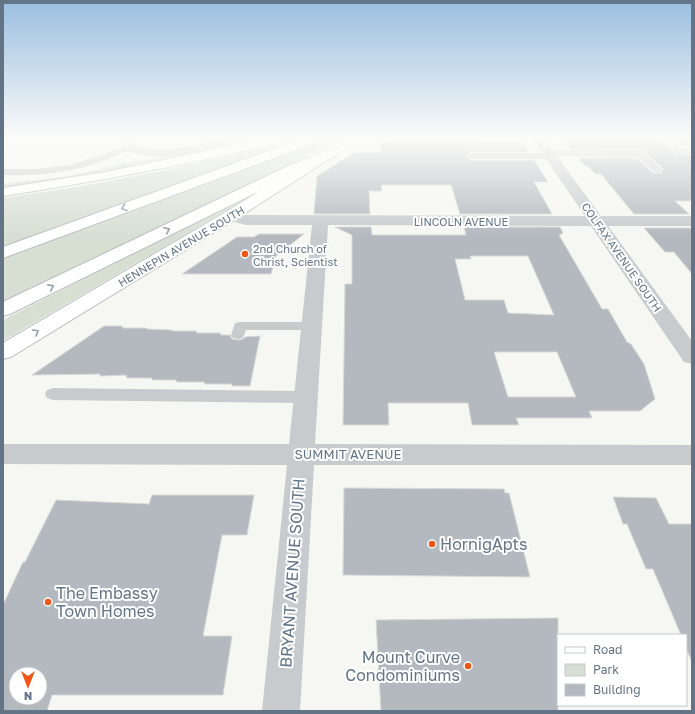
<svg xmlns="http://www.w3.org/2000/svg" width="695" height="714" viewBox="0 0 695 714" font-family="'Golos Text',sans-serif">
  <rect width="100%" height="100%" fill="#f6f7f2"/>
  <path fill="#d7dfd3" d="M 255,137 L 279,137 L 135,168 L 3,188 L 3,184 L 70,176 L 125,163 L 186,154 Z
    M 330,137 L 343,137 L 282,170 L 3,301 L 3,259 Z
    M 288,143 L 290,143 L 3,246 L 3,198 L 76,187 L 161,171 Z
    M 250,194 L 254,194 L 3,341 L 3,320 Z"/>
  <path fill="#b3b9bf" stroke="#d8d8d5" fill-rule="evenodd" d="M 562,137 L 659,137 L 675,154 L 692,155 L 692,201 L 675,201 L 689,214 L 634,214 L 601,174 L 595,174 L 588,166 L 585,166 L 578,158 L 637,158 L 653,173 L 661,173 L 663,169 L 644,151 L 640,150 L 571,149 Z
    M 671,137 L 692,137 L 692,146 L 682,146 Z
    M 386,139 L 522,140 L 529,152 L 471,152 L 466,156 L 471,160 L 534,160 L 548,182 L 534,182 L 552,214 L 460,214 L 451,185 L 381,185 L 382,191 L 369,191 L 370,214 L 314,214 L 317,176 L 354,153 L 381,152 L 380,142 L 386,142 Z
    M 335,227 L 371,227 L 372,235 L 466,235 L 464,227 L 560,227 L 563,233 L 559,235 L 602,309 L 608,309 L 627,342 L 631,344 L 644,364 L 655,399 L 640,411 L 589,411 L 592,418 L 516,418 L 519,425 L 472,425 L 468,403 L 388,403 L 389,425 L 343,425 L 345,284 L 352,284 L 352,235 ZM 470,256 L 528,256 L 554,315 L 508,313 L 504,300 L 465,300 L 455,259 L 471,259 ZM 494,352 L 557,352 L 576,397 L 508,397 Z
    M 644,228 L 692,228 L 692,274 L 674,252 L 665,252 Z
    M 259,234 L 304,234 L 276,256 L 271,274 L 182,274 L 237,237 L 254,237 Z
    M 104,326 L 122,326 L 123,328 L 146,328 L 147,329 L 171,330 L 173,331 L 196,331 L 197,333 L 220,333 L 221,335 L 230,335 L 232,339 L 238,340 L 243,339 L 245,337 L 260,336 L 250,386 L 233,386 L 231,384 L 205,384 L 204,382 L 177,382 L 176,380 L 152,380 L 152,378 L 127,378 L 126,375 L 100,376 L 100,374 L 32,375 Z
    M 344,488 L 504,489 L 505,493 L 509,493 L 530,577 L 343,575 Z
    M 152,495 L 254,495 L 247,535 L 222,535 L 203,636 L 232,636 L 223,695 L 52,695 L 47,711 L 3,711 L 3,605 L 23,562 L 25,562 L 56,500 L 149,504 ZM 16,674 L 40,674 L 40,698 L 16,698 Z
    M 613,497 L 656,498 L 669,524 L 692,524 L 692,662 L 686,648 L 686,635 L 681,635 L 653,569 L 646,569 L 627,524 L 623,524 Z
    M 558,618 L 558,711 L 381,711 L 376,620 Z"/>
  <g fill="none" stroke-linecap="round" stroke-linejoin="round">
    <g stroke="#b8bcc0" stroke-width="2">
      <path id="primary" d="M 307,137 L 325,137 L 323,140 L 3,258 L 3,247 Z
        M 348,137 L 363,137 L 236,219 L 11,357 L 3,359 L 3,343 L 224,213 Z"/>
    </g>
    <g stroke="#babcbf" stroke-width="2">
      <path id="motorway" d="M 271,137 L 293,137 L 291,140 C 196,163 100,181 3,196 L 3,188 L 106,172 Z
        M 330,150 L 335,151 L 336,154 L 335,157 L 300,171 L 10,314 L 3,316 L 3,302 L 290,165 Z"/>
    </g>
    <path fill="#c8cbce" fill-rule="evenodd" d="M 660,137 L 669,137 L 681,148 L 692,148 L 692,154 L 676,153 Z
      M 130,145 L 133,146 L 134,148 L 133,150 C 120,153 108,160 95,164 C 65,173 34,176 3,175 L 3,169 L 37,169 L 70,165 Z
      M 549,150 L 640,151 L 643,152 L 662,170 L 660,172 L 654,172 L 638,157 L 554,156 L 550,159 L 471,159 L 467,156 L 471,153 L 545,153 Z
      M 240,322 L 311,322 L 316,323 L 318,326 L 316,329 L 311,330 L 246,330 L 243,338 L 238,339 L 233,338 L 231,335 L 235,323 Z
      M 53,388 L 305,391 L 311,393 L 313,397 L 311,401 L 305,403 L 53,400 L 47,398 L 45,394 L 47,390 Z"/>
    <path fill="#c8cbce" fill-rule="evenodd" d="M 126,137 L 139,137 L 134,143 L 135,146 L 156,150 L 170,149 L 197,145 L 224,137 L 244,137 L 242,140 C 201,151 169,164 126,151 L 122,143 Z
      M 531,137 L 543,137 L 601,216 L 692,216 L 692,226 L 608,226 L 692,341 L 692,364 L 684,362 L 591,226 L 328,225 L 315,444 L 692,445 L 692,465 L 314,465 L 300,711 L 262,711 L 287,465 L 3,464 L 3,444 L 289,444 L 312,225 L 246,225 L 224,219 L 222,216 L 224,213 L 230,211 L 246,215 L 585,216 Z"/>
    <use href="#primary" fill="#fff" fill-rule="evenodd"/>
    <use href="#motorway" fill="#fff" fill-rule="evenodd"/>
  </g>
  <defs><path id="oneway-chevron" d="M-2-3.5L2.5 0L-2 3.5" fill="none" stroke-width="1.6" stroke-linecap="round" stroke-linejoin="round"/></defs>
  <g stroke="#929eaa">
    <use href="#oneway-chevron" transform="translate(124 208) rotate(160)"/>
    <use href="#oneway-chevron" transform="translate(167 230) rotate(-26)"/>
    <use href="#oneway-chevron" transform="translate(51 287) rotate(-26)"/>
    <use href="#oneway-chevron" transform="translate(36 332) rotate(-31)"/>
  </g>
  <linearGradient id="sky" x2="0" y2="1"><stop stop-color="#9abee0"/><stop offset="0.58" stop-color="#fbfbf9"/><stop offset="1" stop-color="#fbfbf9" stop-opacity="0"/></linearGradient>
  <rect width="695" height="237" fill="url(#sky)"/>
  <g fill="#f25617" stroke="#fff" stroke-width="1.5">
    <circle cx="245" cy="254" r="4"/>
    <circle cx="432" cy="544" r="4"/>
    <circle cx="48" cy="602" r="4"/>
    <circle cx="468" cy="666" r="4"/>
  </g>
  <g text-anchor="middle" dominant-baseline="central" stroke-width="4" stroke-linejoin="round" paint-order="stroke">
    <g font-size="11" fill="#637486" stroke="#fff">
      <text x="461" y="221">LINCOLN AVENUE</text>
      <text transform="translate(181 246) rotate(-31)">HENNEPIN AVENUE SOUTH</text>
      <text transform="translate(622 257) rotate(55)">COLFAX AVENUE SOUTH</text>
    </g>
    <g font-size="11" fill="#637486" stroke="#fff" text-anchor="start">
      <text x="253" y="248">2nd Church of<tspan x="253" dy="13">Christ, Scientist</tspan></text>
    </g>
    <g font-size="13" fill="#637486" stroke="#fff">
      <text x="348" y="454">SUMMIT AVENUE</text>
    </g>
    <g font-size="16" fill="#637486" stroke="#fff" text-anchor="start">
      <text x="440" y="544">HornigApts</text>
      <text x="56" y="593">The Embassy<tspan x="56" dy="18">Town Homes</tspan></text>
      <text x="460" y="657" text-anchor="end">Mount Curve<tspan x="460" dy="18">Condominiums</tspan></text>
    </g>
    <g font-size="16" fill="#637486" stroke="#fff">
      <text transform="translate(292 573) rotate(-86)">BRYANT AVENUE SOUTH</text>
    </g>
  </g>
  <rect width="695" height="714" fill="none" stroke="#637486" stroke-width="8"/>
  <rect x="557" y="634" width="130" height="72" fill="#ffffff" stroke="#c1c7cf"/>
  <rect x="565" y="647" width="20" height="6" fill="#ffffff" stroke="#c1c7cf"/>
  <text x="593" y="654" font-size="12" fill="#637486">Road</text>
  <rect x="565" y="664" width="20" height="12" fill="#d7dfd3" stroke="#c1c7cf"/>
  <text x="593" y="674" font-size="12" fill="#637486">Park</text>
  <rect x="565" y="684" width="20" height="12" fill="#b3b9bf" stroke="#c1c7cf"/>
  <text x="593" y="694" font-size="12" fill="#637486">Building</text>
  <g transform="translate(28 686) rotate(180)"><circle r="19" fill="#ffffff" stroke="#c1c7cf"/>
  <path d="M0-3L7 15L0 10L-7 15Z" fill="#f25617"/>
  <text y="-6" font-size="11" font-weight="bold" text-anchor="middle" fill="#637486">N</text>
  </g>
</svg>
